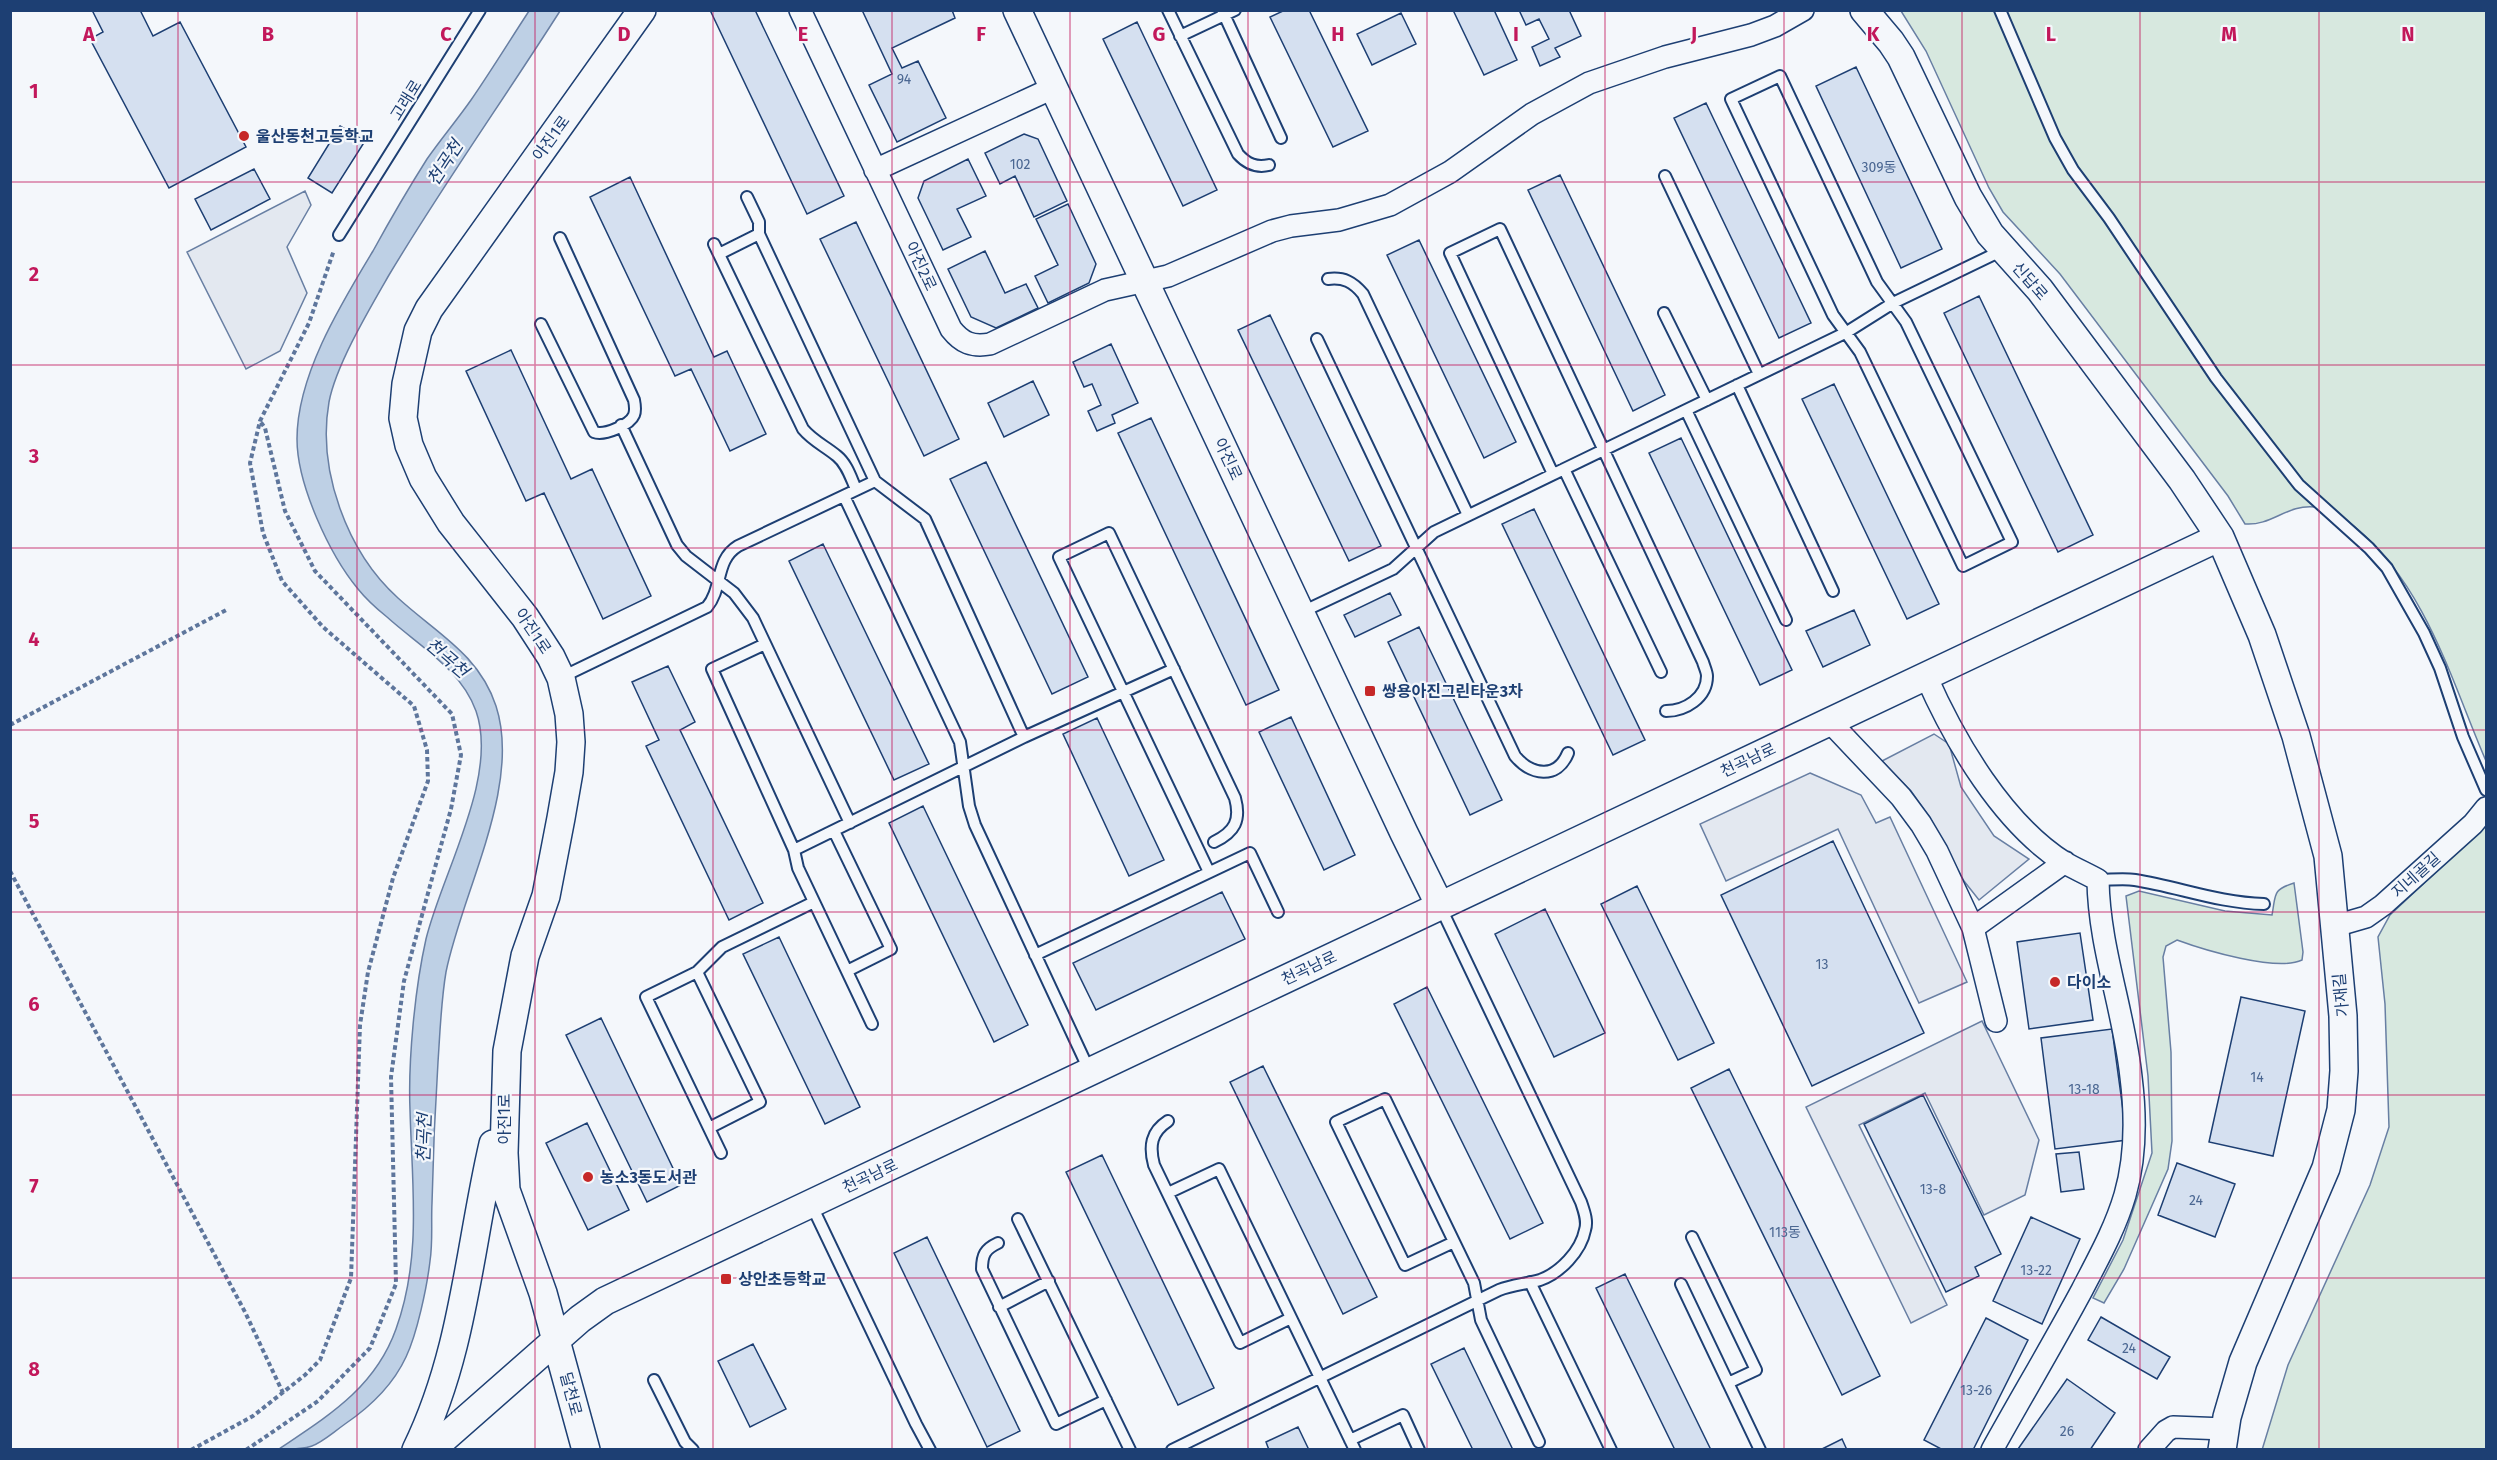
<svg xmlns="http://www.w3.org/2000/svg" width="2497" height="1460" viewBox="0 0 2497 1460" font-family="'Fira Sans','Noto Sans KR',sans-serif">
  <rect width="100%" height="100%" fill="#f4f7fb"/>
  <path fill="#d7e8df" stroke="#687fa3" stroke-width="1.5" d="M 1901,11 L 2486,11 L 2486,761 C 2451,680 2426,586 2355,527 C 2342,517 2332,508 2315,507 C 2287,504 2272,526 2245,524 L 2228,496 L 2060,274 L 2003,212 L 1989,188 L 1926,51 Z
    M 2486,825 L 2486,1449 L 2262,1450 L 2288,1365 L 2370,1185 L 2389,1127 L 2385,1004 L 2378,937 L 2390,915 Z
    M 2294,883 L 2303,952 L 2302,960 C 2277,972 2204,950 2177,940 L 2166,946 L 2163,957 L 2171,1052 L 2172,1141 L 2168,1169 L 2124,1269 L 2104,1303 L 2093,1298 L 2123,1240 L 2152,1153 L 2148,1076 L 2126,896 L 2139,891 L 2225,911 L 2272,915 C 2276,894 2272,890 2294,883 Z"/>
  <path fill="#e3e8f0" stroke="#687fa3" stroke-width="1.5" d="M 305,191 L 311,205 L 287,247 L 307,293 L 280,351 L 246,369 L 187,252 Z
    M 1934,734 L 1949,744 L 1961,787 L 1994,836 L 2029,859 L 1979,900 L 1964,881 L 1930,818 L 1911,791 L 1882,761 Z
    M 1810,773 L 1861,795 L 1876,823 L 1890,817 L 1967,982 L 1919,1003 L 1838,829 L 1726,881 L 1700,824 Z
    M 1982,1021 L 2039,1140 L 2025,1195 L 1984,1215 L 1925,1093 L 1859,1125 L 1947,1305 L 1911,1323 L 1806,1107 Z"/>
  <path fill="#bed0e5" stroke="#687fa3" stroke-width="1.5" d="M 529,11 L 560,11 C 504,99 443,185 389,275 C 370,308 336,365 329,402 C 317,470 347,552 398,598 C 436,633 479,654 496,706 C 522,786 462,892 446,972 C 441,1001 440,1033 438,1062 C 435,1109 433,1156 432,1203 C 431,1222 433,1242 430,1261 C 427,1287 417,1334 406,1357 C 393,1385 370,1407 345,1424 C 316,1445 316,1450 279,1449 C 328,1416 375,1388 396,1329 C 422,1257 412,1185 410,1110 C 408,1060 415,988 426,939 C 442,873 499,777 476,711 C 461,669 419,646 387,617 C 377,609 366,599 358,589 C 329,554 297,484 297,439 C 297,375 341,304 373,251 C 390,220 408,189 427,159 C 441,139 457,120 471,100 C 491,71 510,40 529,11 Z"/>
  <path fill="#d5e0f0" stroke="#1d3f73" stroke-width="1.5" d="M 92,10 L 140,10 L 153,36 L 180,22 L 246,147 L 169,188 L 90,39 L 103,32 Z
    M 710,10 L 755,10 L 844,196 L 807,214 Z
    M 862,10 L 952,10 L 955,18 L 892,48 L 902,68 L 918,61 L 946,118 L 897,142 L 869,85 L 892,74 Z
    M 1285,10 L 1309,10 L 1368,131 L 1333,147 L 1270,17 Z
    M 1453,10 L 1494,10 L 1517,60 L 1484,75 Z
    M 1519,10 L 1569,10 L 1581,36 L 1555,48 L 1560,57 L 1540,66 L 1532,47 L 1549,39 L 1539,19 L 1526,25 Z
    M 1401,13 L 1416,44 L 1372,65 L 1357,34 Z
    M 1137,22 L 1217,190 L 1183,206 L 1103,39 Z
    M 1856,67 L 1942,249 L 1901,268 L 1816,86 Z
    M 1706,103 L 1811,323 L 1779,338 L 1674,118 Z
    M 340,126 L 365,141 L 332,193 L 308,178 Z
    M 1024,134 L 1038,139 L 1067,201 L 1034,217 L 1015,176 L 1000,184 L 985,153 Z
    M 968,159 L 986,196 L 957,209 L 971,237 L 943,250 L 918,198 L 924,181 Z
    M 254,169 L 270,199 L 211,230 L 195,199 Z
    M 1560,175 L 1665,395 L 1633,411 L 1528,190 Z
    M 630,177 L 714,357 L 727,351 L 766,434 L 730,451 L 691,369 L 675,376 L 590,197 Z
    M 1068,204 L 1096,264 L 1089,283 L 1048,303 L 1035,276 L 1058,265 L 1036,219 Z
    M 856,222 L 959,439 L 924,456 L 820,239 Z
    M 1419,240 L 1516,442 L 1484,458 L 1387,255 Z
    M 985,251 L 1005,293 L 1026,284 L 1038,308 L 996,328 L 971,317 L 948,269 Z
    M 1979,296 L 2093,535 L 2058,552 L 1944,313 Z
    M 1270,315 L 1381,546 L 1349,561 L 1238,330 Z
    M 1111,344 L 1138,403 L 1112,415 L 1115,423 L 1097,431 L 1088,411 L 1101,405 L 1092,384 L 1084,387 L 1073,362 Z
    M 511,350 L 571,479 L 592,469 L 651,596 L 603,619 L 544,493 L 526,501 L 466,371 Z
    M 1033,381 L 1049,415 L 1004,437 L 988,403 Z
    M 1834,384 L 1939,604 L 1907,619 L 1802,399 Z
    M 1151,418 L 1279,690 L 1246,705 L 1118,433 Z
    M 1681,438 L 1792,670 L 1760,685 L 1649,453 Z
    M 986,462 L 1088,677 L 1052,694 L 950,479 Z
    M 1534,509 L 1645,740 L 1613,755 L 1502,524 Z
    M 823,544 L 929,764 L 894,780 L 789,561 Z
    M 1390,593 L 1401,615 L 1355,637 L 1344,615 Z
    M 1854,610 L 1870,645 L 1823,667 L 1806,631 Z
    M 1419,627 L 1502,800 L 1470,815 L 1388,642 Z
    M 668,666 L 695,722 L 680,730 L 763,903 L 729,920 L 646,746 L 659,740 L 632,682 Z
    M 1291,717 L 1355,855 L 1324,870 L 1259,732 Z
    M 1097,718 L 1164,860 L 1129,876 L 1063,734 Z
    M 923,806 L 1028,1025 L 994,1042 L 889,823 Z
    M 1833,841 L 1924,1033 L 1812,1086 L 1721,895 Z
    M 1637,886 L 1714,1043 L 1678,1060 L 1601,904 Z
    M 1222,892 L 1245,939 L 1096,1010 L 1073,963 Z
    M 1545,909 L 1605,1033 L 1554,1057 L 1495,934 Z
    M 2080,933 L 2093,1020 L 2029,1029 L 2017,942 Z
    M 779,937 L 860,1107 L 825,1124 L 743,954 Z
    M 1427,987 L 1543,1223 L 1510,1239 L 1394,1004 Z
    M 2241,997 L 2305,1011 L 2273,1156 L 2209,1142 Z
    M 601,1018 L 681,1185 L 647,1202 L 566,1035 Z
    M 2112,1029 L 2127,1140 L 2055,1149 L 2041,1038 Z
    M 1263,1066 L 1377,1297 L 1343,1314 L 1230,1082 Z
    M 1729,1069 L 1880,1376 L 1842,1395 L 1691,1088 Z
    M 1923,1095 L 2001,1254 L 1975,1267 L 1979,1276 L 1946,1292 L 1864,1124 Z
    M 587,1123 L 629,1210 L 588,1230 L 546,1143 Z
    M 2079,1152 L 2084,1189 L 2061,1192 L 2056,1154 Z
    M 1102,1155 L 1214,1388 L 1178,1405 L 1066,1172 Z
    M 2177,1163 L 2235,1184 L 2215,1237 L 2158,1215 Z
    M 2031,1217 L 2080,1239 L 2042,1324 L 1993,1301 Z
    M 927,1237 L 1020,1431 L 987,1447 L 894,1253 Z
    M 1625,1274 L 1711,1450 L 1675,1450 L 1596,1288 Z
    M 2101,1317 L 2170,1357 L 2157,1379 L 2088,1340 Z
    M 1986,1318 L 2028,1340 L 1973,1450 L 1943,1450 L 1924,1440 Z
    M 753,1344 L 786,1409 L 750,1427 L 718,1361 Z
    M 1464,1348 L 1513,1450 L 1473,1450 L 1431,1364 Z
    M 2067,1379 L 2115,1413 L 2090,1450 L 2018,1449 Z
    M 1298,1427 L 1309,1450 L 1269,1450 L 1266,1442 Z
    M 1842,1439 L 1847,1450 L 1820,1450 Z"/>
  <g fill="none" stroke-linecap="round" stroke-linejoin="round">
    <g stroke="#1d3f73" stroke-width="14">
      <path id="service" d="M 1168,10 L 1238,154 C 1247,164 1256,168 1269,165
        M 1222,10 L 1281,138
        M 2000,10 L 2055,138 L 2073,170 L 2109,218 L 2216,378 L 2299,485 L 2369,548 L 2387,568 L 2424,633 L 2440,668 L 2463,737 L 2486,790
        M 1180,36 L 1235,10
        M 1780,76 L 1877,282 L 1906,322 L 2012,542 L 1963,566 L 1860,352 L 1833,315 L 1731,99 Z
        M 1665,176 L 1759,374
        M 747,197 L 759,222 L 759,234 L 875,481 L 925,519 L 1024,737
        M 339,235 L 480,10
        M 714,244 L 803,429 C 813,441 825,446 837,456 C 847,464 851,478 856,489
        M 719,254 L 759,234
        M 1328,279 C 1344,277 1353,282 1363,294 L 1468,515
        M 1664,313 L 1707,400
        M 541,324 L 594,432 C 604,436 630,425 634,415 C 636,410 635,405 634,400 L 560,238
        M 1317,339 L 1515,756 C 1531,775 1557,780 1568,753
        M 1737,385 L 1833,591
        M 1686,410 L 1786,620
        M 621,425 L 677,545 L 686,556 L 734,593 L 753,618 L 850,823
        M 1564,469 L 1661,672
        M 1553,474 L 1450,253 L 1500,229 L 1703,662 C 1704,666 1707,672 1707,676 C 1707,698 1685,711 1666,711
        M 844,496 L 960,742 L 969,806 L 975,825 L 1090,1072
        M 1302,612 L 1393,569 L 1434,532 L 1847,332 L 1893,303 L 2003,250
        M 765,644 L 712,669 L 794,850 L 798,868 L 872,1024
        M 562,677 L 707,607 C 723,588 715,560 738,546 L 875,481
        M 834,831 L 891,949 L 847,971
        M 794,850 L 1024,737 L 1174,669
        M 1209,872 L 1059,557 L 1109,533 L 1235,798 C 1241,820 1235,832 1214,842
        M 2098,880 C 2110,880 2124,878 2135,880 C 2179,887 2219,903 2264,904
        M 1035,955 L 1250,853 L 1278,912
        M 697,972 L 760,1102 L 709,1128
        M 1168,1121 C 1151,1132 1149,1146 1154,1165 L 1240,1343 L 1291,1318
        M 721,1153 L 646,997 L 697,972 L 722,947 L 814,902
        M 1168,1193 L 1219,1169 L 1355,1450
        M 811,1204 L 916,1424 L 930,1450
        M 1018,1219 L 1130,1450
        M 1692,1237 L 1756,1370 L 1728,1383
        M 1454,1242 L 1405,1265 L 1336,1122 L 1385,1099 L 1474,1283 L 1481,1320 L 1539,1442
        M 998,1243 C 985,1249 982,1255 982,1269 L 1056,1424 L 1106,1400
        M 1530,1282 L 1611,1450
        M 1681,1284 L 1760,1450
        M 999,1307 L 1049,1281
        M 654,1380 L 685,1442 L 693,1450
        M 1350,1440 L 1403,1415 L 1419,1450
        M 1172,1450 L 1499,1290 C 1512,1285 1526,1284 1540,1280 C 1560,1273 1581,1251 1585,1230 C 1588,1221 1584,1211 1581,1202 L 1440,906"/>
    </g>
    <g stroke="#1d3f73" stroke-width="24">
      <path id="minor" d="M 800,10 L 951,329 C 962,343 972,347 990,344 L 1105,290 L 1168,276 L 1272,231 L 1291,226 L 1339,220 L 1390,205 L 1450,172 L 1532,114 L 1589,83 L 1665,57 L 1751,35 L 1775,26 L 1803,10
        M 875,170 L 1053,88
        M 1926,676 C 1955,742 2003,824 2065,863 C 2076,869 2087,874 2098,880 C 2099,948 2124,1010 2131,1077 C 2136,1117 2136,1157 2125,1195 C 2115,1229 2098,1259 2082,1290 C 2053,1344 2022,1396 1992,1450
        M 1830,722 L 1901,797 L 1921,824 L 1937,851 L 1973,928 L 1996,1021
        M 2335,926 L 2366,917 L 2383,905 L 2473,824 L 2486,808
        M 1973,928 L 2065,862
        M 2149,1450 L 2166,1431 L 2173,1427 L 2225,1429"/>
    </g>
    <g stroke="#1d3f73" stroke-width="30">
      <path id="tertiary" d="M 1017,10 L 1404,833 L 1440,906
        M 1864,10 L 1891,42 L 1901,57 L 1968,197 L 1990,234 L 2040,290 L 2182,480 L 2220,537 L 2262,635 L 2296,736 L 2328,856 L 2343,1016 L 2344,1071 L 2341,1110 L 2326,1168 L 2243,1362 L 2227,1417 L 2222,1450
        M 416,1450 C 464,1352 469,1248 493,1144
        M 431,1450 L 580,1319 L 605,1301 L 2220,537
        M 586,1450 L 543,1293 L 506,1190 L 504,1153 L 507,1051 L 525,956 L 546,896 L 561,818 L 569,772 L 571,742 L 569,714 L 561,678 L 551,657 L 525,617 L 451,523 L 423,478 L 409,445 L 403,418 L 406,384 L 418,331 L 429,309 L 642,10"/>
    </g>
    <path stroke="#5e769c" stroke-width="4" stroke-dasharray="4.5 3" stroke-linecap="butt" d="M 10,725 L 228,609
      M 10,871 L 245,1312 L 283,1393
      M 191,1450 L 253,1416 L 305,1375 L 320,1360 L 351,1278 L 360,1025 L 368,972 L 393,878 L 428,781 L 427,750 L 414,706 L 323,627 L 282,581 L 263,533 L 250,463 L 260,421 L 309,323 L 334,250
      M 246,1450 L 318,1401 L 370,1348 L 396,1284 L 391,1077 L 404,981 L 451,809 L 461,755 L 452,714 L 315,571 L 285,511 L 265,428 L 260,421"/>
    <use href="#service" stroke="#f4f7fb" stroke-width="10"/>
    <use href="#minor" stroke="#f4f7fb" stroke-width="21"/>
    <use href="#tertiary" stroke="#f4f7fb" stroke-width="27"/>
  </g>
  <path fill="none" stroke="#c2185b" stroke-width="1.5" stroke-opacity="0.55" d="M 178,10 L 178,1450M 357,10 L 357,1450M 535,10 L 535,1450M 713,10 L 713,1450M 892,10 L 892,1450M 1070,10 L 1070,1450M 1248,10 L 1248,1450M 1427,10 L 1427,1450M 1605,10 L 1605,1450M 1784,10 L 1784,1450M 1962,10 L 1962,1450M 2140,10 L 2140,1450M 2319,10 L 2319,1450M 10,182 L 2486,182M 10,365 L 2486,365M 10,548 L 2486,548M 10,730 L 2486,730M 10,912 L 2486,912M 10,1095 L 2486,1095M 10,1278 L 2486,1278"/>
  <g fill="#c62828" stroke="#f4f7fb" stroke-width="2">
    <circle cx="244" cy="136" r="6"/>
    <rect x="1364" y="685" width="12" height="12" rx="3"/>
    <circle cx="2055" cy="982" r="6"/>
    <circle cx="588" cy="1177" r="6"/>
    <rect x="720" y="1273" width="12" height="12" rx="3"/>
  </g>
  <g text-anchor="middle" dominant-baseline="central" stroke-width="4.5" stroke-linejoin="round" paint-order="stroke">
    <g font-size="14" fill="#4b6792">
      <text x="904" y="79">94</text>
      <text x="1020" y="164">102</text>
      <text x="1879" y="167">309동</text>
      <text x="1822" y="964">13</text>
      <text x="2257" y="1077">14</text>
      <text x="2084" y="1089">13-18</text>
      <text x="1933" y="1189">13-8</text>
      <text x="2196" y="1200">24</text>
      <text x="1785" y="1232">113동</text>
      <text x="2036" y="1270">13-22</text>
      <text x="2129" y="1348">24</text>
      <text x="1976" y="1390">13-26</text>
      <text x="2067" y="1431">26</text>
    </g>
    <g font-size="16" fill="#1d3f73" stroke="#f4f7fb">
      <text transform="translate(406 100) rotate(-58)">고래로</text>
      <text transform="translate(551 138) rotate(-54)">아진1로</text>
      <text transform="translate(921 266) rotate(65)">아진2로</text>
      <text transform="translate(2030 281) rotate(49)">신답로</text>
      <text transform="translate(1228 459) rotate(65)">아진로</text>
      <text transform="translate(533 631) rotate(56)">아진1로</text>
      <text transform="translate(1748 760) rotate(-25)">천곡남로</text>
      <text transform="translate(2416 875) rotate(-42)">지네골길</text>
      <text transform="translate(1309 968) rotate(-25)">천곡남로</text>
      <text transform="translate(2341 995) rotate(-95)">가재길</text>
      <text transform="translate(504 1119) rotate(-90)">아진1로</text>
      <text transform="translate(870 1176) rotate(-25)">천곡남로</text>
      <text transform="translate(571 1394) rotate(75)">달천로</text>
    </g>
    <g font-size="16" font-weight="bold" fill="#1d3f73" stroke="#f4f7fb" text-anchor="start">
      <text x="256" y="136">울산동천고등학교</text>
      <text x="1382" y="691">쌍용아진그린타운3차</text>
      <text x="2067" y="982">다이소</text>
      <text x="600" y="1177">농소3동도서관</text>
      <text x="738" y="1279">상안초등학교</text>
    </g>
    <g font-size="18" font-style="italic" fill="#1d3f73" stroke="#f4f7fb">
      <text transform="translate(445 163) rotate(-57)">천곡천</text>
      <text transform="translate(447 658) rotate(41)">천곡천</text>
      <text transform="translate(424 1138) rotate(-88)">천곡천</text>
    </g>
  </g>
  <g font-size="20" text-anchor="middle" font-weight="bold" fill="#c2185b" stroke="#f4f7fb" stroke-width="4.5" stroke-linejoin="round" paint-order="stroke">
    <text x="89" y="41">A</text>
    <text x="268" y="41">B</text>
    <text x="446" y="41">C</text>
    <text x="624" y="41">D</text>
    <text x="803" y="41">E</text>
    <text x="981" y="41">F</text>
    <text x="1159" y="41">G</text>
    <text x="1338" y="41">H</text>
    <text x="1516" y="41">I</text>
    <text x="1694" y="41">J</text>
    <text x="1873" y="41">K</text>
    <text x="2051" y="41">L</text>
    <text x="2229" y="41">M</text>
    <text x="2408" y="41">N</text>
    <text x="34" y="98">1</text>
    <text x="34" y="281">2</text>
    <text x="34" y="463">3</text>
    <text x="34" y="646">4</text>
    <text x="34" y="828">5</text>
    <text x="34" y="1011">6</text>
    <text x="34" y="1193">7</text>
    <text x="34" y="1376">8</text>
  </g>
  <rect width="2497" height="1460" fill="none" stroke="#1d3f73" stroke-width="24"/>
</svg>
